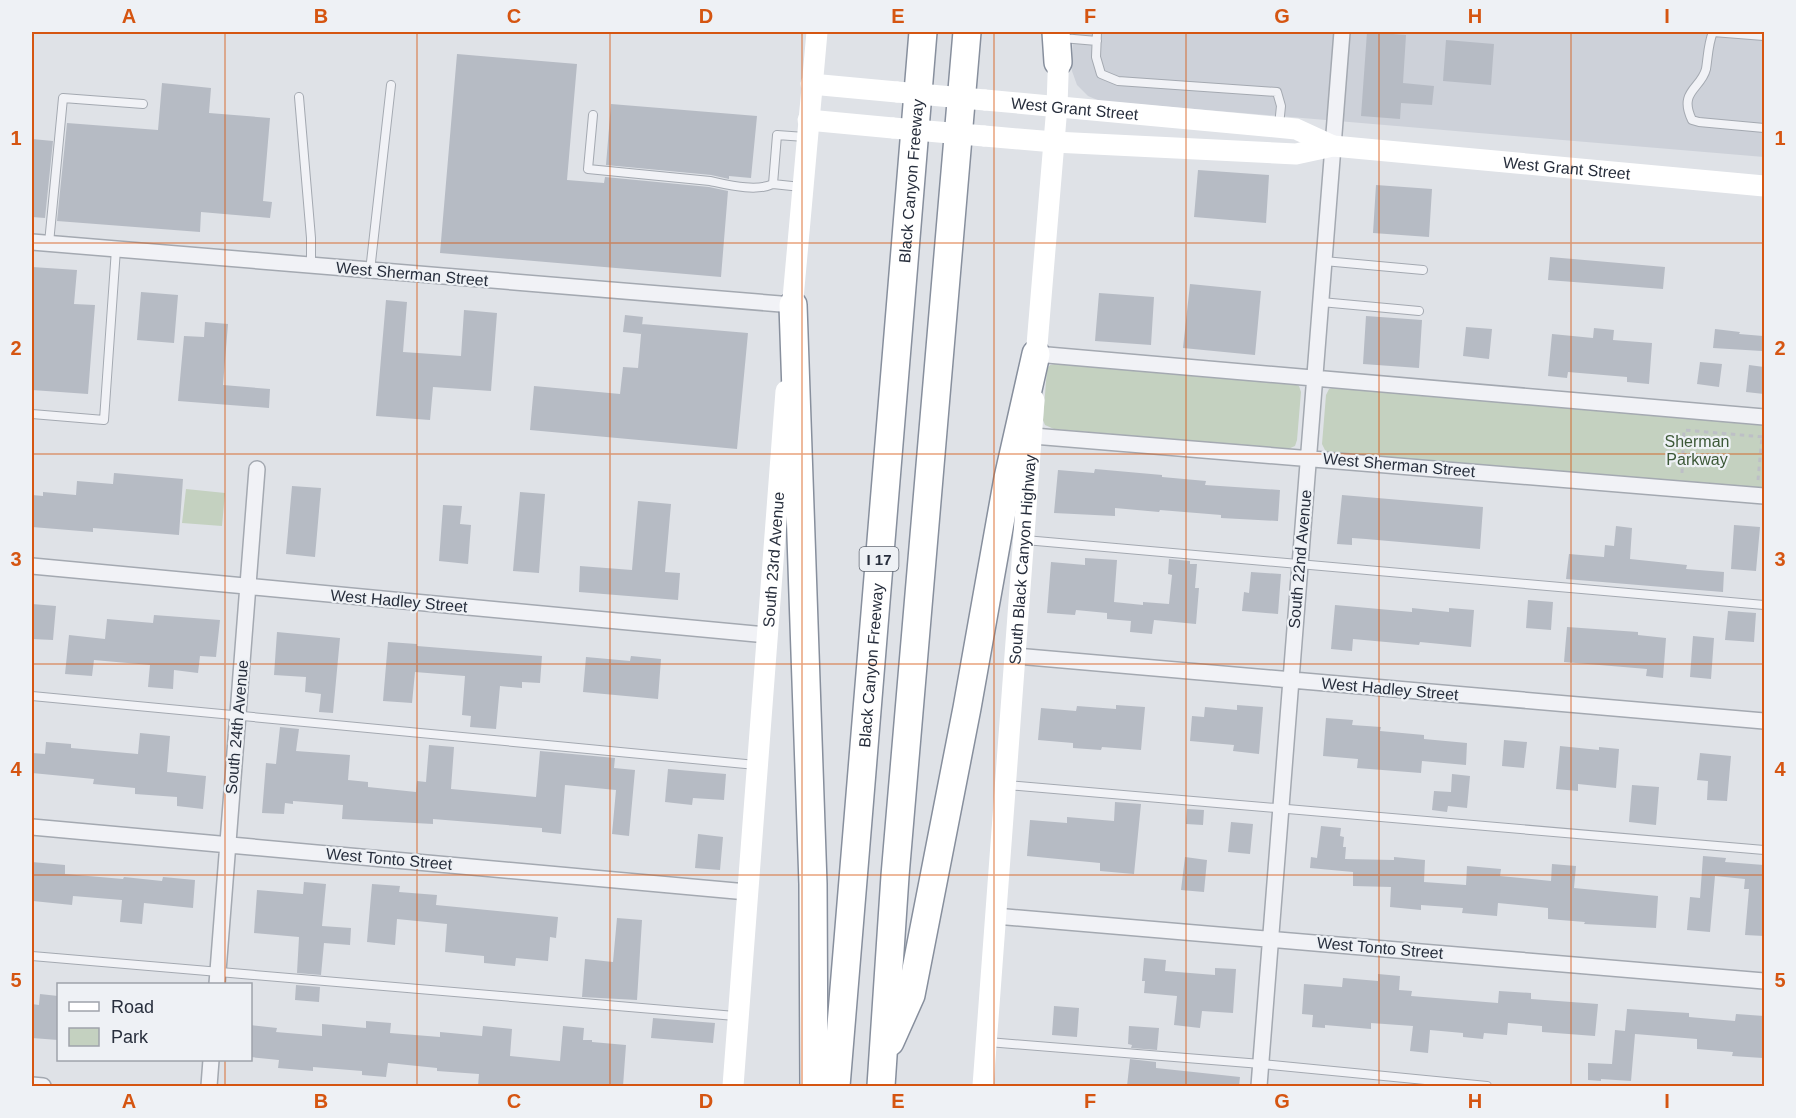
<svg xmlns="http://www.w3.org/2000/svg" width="1796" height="1118" viewBox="0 0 1796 1118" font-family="Arial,sans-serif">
  <rect width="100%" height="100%" fill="#dfe2e7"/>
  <path fill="#cdd1d9" d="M 1073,32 L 1764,32 L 1764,157 L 1100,101 L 1088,96 L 1077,85 L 1072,71 Z"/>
  <path fill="#c4d1c0" d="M 1055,364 L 1293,383 L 1299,386 L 1301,392 L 1297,440 L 1295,446 L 1288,449 L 1054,429 L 1045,425 L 1043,420 L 1047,369 L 1050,365 Z
    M 1335,387 L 1764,423 L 1764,490 L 1331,453 L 1325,450 L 1322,444 L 1326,395 L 1329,389 Z
    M 186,489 L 225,493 L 222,526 L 182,523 Z"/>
  <path fill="#b6bbc4" d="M 1367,32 L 1406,35 L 1403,83 L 1434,86 L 1432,105 L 1401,103 L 1400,119 L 1361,116 Z
    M 1446,40 L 1494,44 L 1491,85 L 1443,81 Z
    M 457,54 L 577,64 L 567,180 L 604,183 L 605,177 L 709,187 L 728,191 L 721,277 L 440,253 Z
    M 162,83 L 211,88 L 209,113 L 270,118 L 263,201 L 272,202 L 270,218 L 201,212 L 200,232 L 57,221 L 67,123 L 158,130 Z
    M 611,104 L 757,116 L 751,178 L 729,176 L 729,179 L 711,175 L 606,165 Z
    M 32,139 L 53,141 L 45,218 L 32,217 Z
    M 1198,170 L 1269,175 L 1266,223 L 1194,217 Z
    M 1376,185 L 1432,189 L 1429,237 L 1373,233 Z
    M 1550,257 L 1665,267 L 1663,289 L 1548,280 Z
    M 32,267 L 77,270 L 74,304 L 95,305 L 88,394 L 32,390 Z
    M 1190,284 L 1261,291 L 1255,355 L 1183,348 Z
    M 141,292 L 178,295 L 174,343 L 137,340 Z
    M 1099,293 L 1154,297 L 1151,345 L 1095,341 Z
    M 386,300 L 407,302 L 403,352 L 461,356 L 464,310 L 497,313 L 491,391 L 433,387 L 430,420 L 376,416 Z
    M 625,315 L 643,317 L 641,334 L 623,332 Z
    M 1366,316 L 1422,320 L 1419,368 L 1363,364 Z
    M 205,322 L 228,324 L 223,385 L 270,389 L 269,408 L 178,401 L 184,336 L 204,337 Z
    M 642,324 L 748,333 L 737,449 L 530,430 L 534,386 L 620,394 L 623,367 L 638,368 Z
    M 1466,327 L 1492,329 L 1489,359 L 1463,356 Z
    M 1594,328 L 1614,330 L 1613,340 L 1652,343 L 1649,384 L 1627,382 L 1627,377 L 1568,372 L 1567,378 L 1548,376 L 1552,334 L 1593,338 Z
    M 1715,329 L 1740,332 L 1739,334 L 1763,336 L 1762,351 L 1713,348 Z
    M 1700,362 L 1722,364 L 1719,387 L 1697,384 Z
    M 1749,365 L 1764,367 L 1764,394 L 1746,392 Z
    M 1095,469 L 1162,475 L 1162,477 L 1206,481 L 1205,485 L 1280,490 L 1278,521 L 1221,518 L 1221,515 L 1160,510 L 1159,512 L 1115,508 L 1115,516 L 1054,513 L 1058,470 L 1094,473 Z
    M 114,473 L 183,479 L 179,535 L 93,528 L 93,532 L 32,527 L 32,495 L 43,496 L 43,492 L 76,495 L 77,481 L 113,484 Z
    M 292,486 L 321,488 L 315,557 L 286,554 Z
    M 520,492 L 545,494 L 539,573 L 513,571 Z
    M 1342,495 L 1483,507 L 1480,549 L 1366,539 L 1352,538 L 1352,545 L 1337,544 Z
    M 638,501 L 671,504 L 665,572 L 680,573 L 678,600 L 579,592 L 580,566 L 632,570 Z
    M 443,505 L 462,506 L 460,524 L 471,525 L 468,564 L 439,561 Z
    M 1734,525 L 1760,527 L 1756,571 L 1731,569 Z
    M 1616,526 L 1632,528 L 1630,559 L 1687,565 L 1686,569 L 1724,572 L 1723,592 L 1566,579 L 1569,554 L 1604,557 L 1605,545 L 1614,546 Z
    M 1085,558 L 1117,560 L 1114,602 L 1143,605 L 1143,602 L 1169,604 L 1172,575 L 1168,574 L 1169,559 L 1190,561 L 1190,564 L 1197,564 L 1195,588 L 1199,588 L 1196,624 L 1154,620 L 1152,634 L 1130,632 L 1131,621 L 1107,619 L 1107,613 L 1076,610 L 1075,615 L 1047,613 L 1051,562 L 1085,565 Z
    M 1251,572 L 1281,574 L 1278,614 L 1242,611 L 1244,592 L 1249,593 Z
    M 1528,600 L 1553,602 L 1551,630 L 1526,628 Z
    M 32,604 L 56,606 L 53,640 L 32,639 Z
    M 1335,605 L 1412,612 L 1412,608 L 1449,612 L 1449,608 L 1474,610 L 1471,647 L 1420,642 L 1419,645 L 1353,639 L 1352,651 L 1331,649 Z
    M 1728,611 L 1756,613 L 1754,642 L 1725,640 Z
    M 154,615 L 220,620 L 216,657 L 200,656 L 198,673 L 174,670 L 173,689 L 148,687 L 150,665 L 94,660 L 92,676 L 65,674 L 69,635 L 105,639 L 107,619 L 153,623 Z
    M 1567,627 L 1638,632 L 1638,635 L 1666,638 L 1663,678 L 1646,676 L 1647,669 L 1564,662 Z
    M 277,632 L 340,638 L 333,713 L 319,712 L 321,694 L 305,692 L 306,677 L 274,675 Z
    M 1693,636 L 1714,638 L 1711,679 L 1690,677 Z
    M 388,642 L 417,644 L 417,646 L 542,656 L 540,683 L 522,682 L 522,688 L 500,686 L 496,729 L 470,727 L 471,716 L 462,715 L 465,676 L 415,672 L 412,703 L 383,701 Z
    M 631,656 L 661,659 L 658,699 L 583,692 L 586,657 L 630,661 Z
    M 1116,705 L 1145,707 L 1141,750 L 1102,747 L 1101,750 L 1073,748 L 1073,743 L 1038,740 L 1041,708 L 1076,711 L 1077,706 L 1116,709 Z
    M 1237,705 L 1263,707 L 1259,754 L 1233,751 L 1234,745 L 1190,741 L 1192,716 L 1204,717 L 1205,707 L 1237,710 Z
    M 1326,718 L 1353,720 L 1352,725 L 1381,727 L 1380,731 L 1424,735 L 1424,739 L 1467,743 L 1466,765 L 1422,761 L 1421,773 L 1357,768 L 1358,759 L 1323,756 Z
    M 280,727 L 299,729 L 296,751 L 350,755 L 348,780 L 368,782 L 368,787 L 416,792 L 417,781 L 426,782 L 429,745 L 454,747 L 451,789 L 536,797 L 540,751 L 615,758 L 614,768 L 635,770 L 629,836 L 612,834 L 616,790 L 565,785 L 561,834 L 542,832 L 542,828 L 433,819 L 433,824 L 342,819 L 343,805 L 293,801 L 293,804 L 285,803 L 284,814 L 262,813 L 266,763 L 276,764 Z
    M 140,733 L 170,736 L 167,772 L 206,776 L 203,809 L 177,806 L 177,797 L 135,794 L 135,788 L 93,784 L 94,779 L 32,773 L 32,753 L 45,754 L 46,742 L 71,744 L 71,748 L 138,754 Z
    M 1504,740 L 1527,742 L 1524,768 L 1502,766 Z
    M 1560,746 L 1599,750 L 1599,747 L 1619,749 L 1616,788 L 1578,784 L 1578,791 L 1556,789 Z
    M 1700,753 L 1731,756 L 1727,801 L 1707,800 L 1708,781 L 1697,780 Z
    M 668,769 L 726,774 L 724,800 L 693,798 L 692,805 L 665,802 Z
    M 1452,774 L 1470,776 L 1467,808 L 1448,806 L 1447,812 L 1432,810 L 1434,791 L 1451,792 Z
    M 1632,785 L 1659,787 L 1656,825 L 1629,822 Z
    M 1115,802 L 1141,804 L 1134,874 L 1100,871 L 1100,863 L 1027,856 L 1030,820 L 1067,823 L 1067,817 L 1114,821 Z
    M 1187,809 L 1204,810 L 1203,825 L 1186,824 Z
    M 1231,822 L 1253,824 L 1250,854 L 1228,852 Z
    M 1321,826 L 1341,828 L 1340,836 L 1344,837 L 1343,847 L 1346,847 L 1345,859 L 1394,860 L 1394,857 L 1425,860 L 1424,882 L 1466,885 L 1467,866 L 1501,869 L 1500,876 L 1551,881 L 1552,864 L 1576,866 L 1574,888 L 1658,896 L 1656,928 L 1584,924 L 1585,922 L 1548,919 L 1548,908 L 1498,903 L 1497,916 L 1462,913 L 1463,908 L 1421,905 L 1421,910 L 1390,907 L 1391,887 L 1353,886 L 1353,872 L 1310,868 L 1311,857 L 1317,858 Z
    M 698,834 L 723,837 L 720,870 L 695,868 Z
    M 1703,856 L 1726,858 L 1725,862 L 1764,865 L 1764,936 L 1745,935 L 1749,889 L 1744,889 L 1745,879 L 1715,876 L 1710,932 L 1687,930 L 1690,897 L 1700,898 Z
    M 1185,857 L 1207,860 L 1204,892 L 1181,890 Z
    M 32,862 L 65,865 L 65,874 L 123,879 L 124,877 L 162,881 L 163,877 L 195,880 L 193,908 L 144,903 L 142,924 L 120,922 L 122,900 L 73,896 L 72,905 L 33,901 Z
    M 304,882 L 326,884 L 322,926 L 351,928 L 350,945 L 324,943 L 321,975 L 297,973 L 299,937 L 254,933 L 257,890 L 303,894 Z
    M 372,884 L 400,886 L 399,892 L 437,895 L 436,905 L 558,917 L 556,938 L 550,937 L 548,961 L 516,958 L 515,966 L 484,963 L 484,956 L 445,952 L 447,924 L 397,919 L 395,945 L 367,942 Z
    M 617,918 L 642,920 L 637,1000 L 582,997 L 585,959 L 613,962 Z
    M 1144,958 L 1166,960 L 1165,971 L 1215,975 L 1215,968 L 1236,969 L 1233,1013 L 1202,1011 L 1200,1028 L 1174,1025 L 1177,996 L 1144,993 L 1145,981 L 1142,981 Z
    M 1378,974 L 1400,976 L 1399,990 L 1412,991 L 1411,996 L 1498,1003 L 1499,991 L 1531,993 L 1531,999 L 1598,1004 L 1595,1036 L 1542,1032 L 1542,1026 L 1508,1023 L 1507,1035 L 1484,1033 L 1483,1039 L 1463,1037 L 1463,1033 L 1430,1030 L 1428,1053 L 1410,1051 L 1413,1026 L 1371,1023 L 1371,1029 L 1325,1025 L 1325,1028 L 1312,1027 L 1313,1015 L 1302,1014 L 1304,984 L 1342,987 L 1343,978 L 1378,981 Z
    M 296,985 L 320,987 L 319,1002 L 295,1000 Z
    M 40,994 L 58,996 L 58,1040 L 32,1038 L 32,1004 L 39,1005 Z
    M 1054,1006 L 1079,1008 L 1077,1037 L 1052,1035 Z
    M 1627,1009 L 1689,1013 L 1689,1017 L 1735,1021 L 1736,1014 L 1764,1016 L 1763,1058 L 1732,1056 L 1733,1052 L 1697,1049 L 1697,1039 L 1635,1034 L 1631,1081 L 1601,1079 L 1601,1081 L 1588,1080 L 1588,1063 L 1612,1064 L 1615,1030 L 1625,1031 Z
    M 653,1018 L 715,1023 L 713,1043 L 651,1038 Z
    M 366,1021 L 391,1023 L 390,1033 L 440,1037 L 440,1032 L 482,1036 L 483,1026 L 512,1029 L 510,1056 L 560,1061 L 563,1026 L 584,1028 L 583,1040 L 592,1040 L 592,1042 L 626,1045 L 623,1086 L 478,1086 L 479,1074 L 437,1071 L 437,1068 L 388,1063 L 386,1077 L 362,1075 L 362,1071 L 313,1067 L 313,1071 L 278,1068 L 279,1060 L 250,1057 L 250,1025 L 277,1028 L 276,1032 L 322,1036 L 322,1024 L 366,1028 Z
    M 1129,1026 L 1159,1028 L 1157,1050 L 1131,1048 L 1132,1045 L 1128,1044 Z
    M 1130,1059 L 1156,1062 L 1156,1068 L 1240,1077 L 1239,1086 L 1127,1086 Z"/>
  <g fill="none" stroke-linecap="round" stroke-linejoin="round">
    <g stroke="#a4a9b1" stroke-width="10">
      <path id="service" d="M 1097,32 L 1096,57 L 1101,74 L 1118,81 L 1277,92 L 1281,106 L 1279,125
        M 1764,36 L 1713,32 C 1708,44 1708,57 1706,69 C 1701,89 1678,91 1692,120 L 1699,122 L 1764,128
        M 1062,38 L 1097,41
        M 299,97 L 311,238 L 311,266
        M 593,115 L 588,169 L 710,181 C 729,185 756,192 773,184
        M 801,187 L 773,184 L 777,135 L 805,137
        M 49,243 L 63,98 L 143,104
        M 1324,261 L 1423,270
        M 370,271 L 391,85
        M 1321,302 L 1419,311
        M 32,414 L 104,420 L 116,249
        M 1025,540 L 1764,605
        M 32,696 L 756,765
        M 1007,785 L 1764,850
        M 32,956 L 735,1016
        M 988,1042 L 1261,1064 L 1487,1086"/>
    </g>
    <g stroke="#a4a9b1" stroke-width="18">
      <path id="minor" d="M 32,242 L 793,305
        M 1036,354 L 1764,417
        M 1033,436 L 1764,496
        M 32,566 L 766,635
        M 1015,656 L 1764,721
        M 32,827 L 747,892
        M 995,916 L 1764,981
        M 217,984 L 257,469
        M 32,1085 L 43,1086
        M 209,1086 L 211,1060
        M 1259,1086 L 1342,32"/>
    </g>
    <g stroke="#878f9d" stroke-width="30">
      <g id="motorway">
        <path d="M 1056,32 L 1058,62"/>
        <path d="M 793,305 L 813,884 L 814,1086"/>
        <path d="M 890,1042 L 911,995 L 967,708 L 1008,478 L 1036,354"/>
        <path id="s5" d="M 836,1086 L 923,32"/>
        <path d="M 881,1086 L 895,876 L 967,32"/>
      </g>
    </g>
    <path stroke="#bdbfc6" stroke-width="3" stroke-dasharray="4.5 4.5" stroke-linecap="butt" d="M 1682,473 L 1684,430 L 1764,437
      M 1758,480 L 1762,437"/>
    <use href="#service" stroke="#f1f2f6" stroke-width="8"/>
    <use href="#minor" stroke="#f1f2f6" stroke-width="15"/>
    <g stroke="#fff" stroke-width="21">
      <path d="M 811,84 L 897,92"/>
      <path id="s1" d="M 985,100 L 1296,129 L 1333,146"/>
      <path d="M 808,120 L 893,128"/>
      <path id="s2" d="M 984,136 L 1054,142 L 1296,154 L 1333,146 L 1764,186"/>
      <path d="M 791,321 L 817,32"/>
      <path d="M 1035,369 L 1057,106 L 1059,47"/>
      <path id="s3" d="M 733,1086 L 786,391"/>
      <path id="s4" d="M 983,1086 L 1034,400"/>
    </g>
    <use href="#motorway" stroke="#fff" stroke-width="27"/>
    <path stroke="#fff" stroke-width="21" d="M 897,92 L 985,100
      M 893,128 L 984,136"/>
  </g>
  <path fill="none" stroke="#d55511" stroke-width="1.5" stroke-opacity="0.55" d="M 225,32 L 225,984M 417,32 L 417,1086M 610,32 L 610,1086M 802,32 L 802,1086M 994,32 L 994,1086M 1186,32 L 1186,1086M 1379,32 L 1379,1086M 1571,32 L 1571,1086M 32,243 L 1764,243M 32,454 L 1764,454M 32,664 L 1764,664M 32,875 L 1764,875M 225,1060 L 225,1086"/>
  <g text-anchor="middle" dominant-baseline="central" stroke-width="4.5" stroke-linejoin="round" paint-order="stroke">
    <rect fill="#eef1f5" stroke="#636974" stroke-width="1.5" x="859.5" y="547" width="39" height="24" rx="4.5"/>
    <g font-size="15" font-weight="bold" fill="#282f3d">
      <text x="879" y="559">I 17</text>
    </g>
    <g font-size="16" fill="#282f3d" stroke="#eef1f5">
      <text stroke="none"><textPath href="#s1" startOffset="90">West Grant Street</textPath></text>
      <text stroke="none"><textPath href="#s2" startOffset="585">West Grant Street</textPath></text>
      <text stroke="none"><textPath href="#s5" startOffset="908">Black Canyon Freeway</textPath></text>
      <text transform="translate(412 274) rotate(5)">West Sherman Street</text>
      <text transform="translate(1399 465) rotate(5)">West Sherman Street</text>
      <text stroke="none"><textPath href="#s3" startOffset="528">South 23rd Avenue</textPath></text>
      <text stroke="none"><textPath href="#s4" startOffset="528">South Black Canyon Highway</textPath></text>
      <text transform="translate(1300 559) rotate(-85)">South 22nd Avenue</text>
      <text transform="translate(399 601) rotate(5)">West Hadley Street</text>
      <text stroke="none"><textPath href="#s5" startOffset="422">Black Canyon Freeway</textPath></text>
      <text transform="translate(1390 689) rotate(5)">West Hadley Street</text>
      <text transform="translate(237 727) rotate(-85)">South 24th Avenue</text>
      <text transform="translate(389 859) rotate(5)">West Tonto Street</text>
      <text transform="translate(1380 948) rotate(5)">West Tonto Street</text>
    </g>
    <g font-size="16" fill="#3c5837" stroke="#eef1f5">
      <text x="1697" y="441">Sherman<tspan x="1697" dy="18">Parkway</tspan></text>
    </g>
  </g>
  <rect width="1796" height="1118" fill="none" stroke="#eef1f5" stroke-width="66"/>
  <rect x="57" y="983" width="195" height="78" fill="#eef1f5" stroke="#9fa3ab" stroke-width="1.5"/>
  <rect x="69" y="1002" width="30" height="9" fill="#ffffff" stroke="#9fa3ab" stroke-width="1.5"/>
  <text x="111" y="1013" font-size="18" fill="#282f3d">Road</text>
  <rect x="69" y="1028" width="30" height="18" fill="#c4d1c0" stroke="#9fa3ab" stroke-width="1.5"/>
  <text x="111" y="1043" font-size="18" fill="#282f3d">Park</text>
  <rect x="33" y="33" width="1730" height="1052" fill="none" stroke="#d55511" stroke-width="2"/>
  <g font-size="20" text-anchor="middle" font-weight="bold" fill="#d55511">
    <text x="129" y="23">A</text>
    <text x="321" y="23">B</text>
    <text x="514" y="23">C</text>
    <text x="706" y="23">D</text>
    <text x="898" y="23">E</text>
    <text x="1090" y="23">F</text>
    <text x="1282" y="23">G</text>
    <text x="1475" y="23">H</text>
    <text x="1667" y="23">I</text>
    <text x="16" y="145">1</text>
    <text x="1780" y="145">1</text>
    <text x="16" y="355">2</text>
    <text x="1780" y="355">2</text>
    <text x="16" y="566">3</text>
    <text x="1780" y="566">3</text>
    <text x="16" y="776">4</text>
    <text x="1780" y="776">4</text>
    <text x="16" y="987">5</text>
    <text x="1780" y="987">5</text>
    <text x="129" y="1108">A</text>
    <text x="321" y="1108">B</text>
    <text x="514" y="1108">C</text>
    <text x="706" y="1108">D</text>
    <text x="898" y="1108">E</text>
    <text x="1090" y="1108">F</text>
    <text x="1282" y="1108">G</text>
    <text x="1475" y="1108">H</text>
    <text x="1667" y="1108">I</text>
  </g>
</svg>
